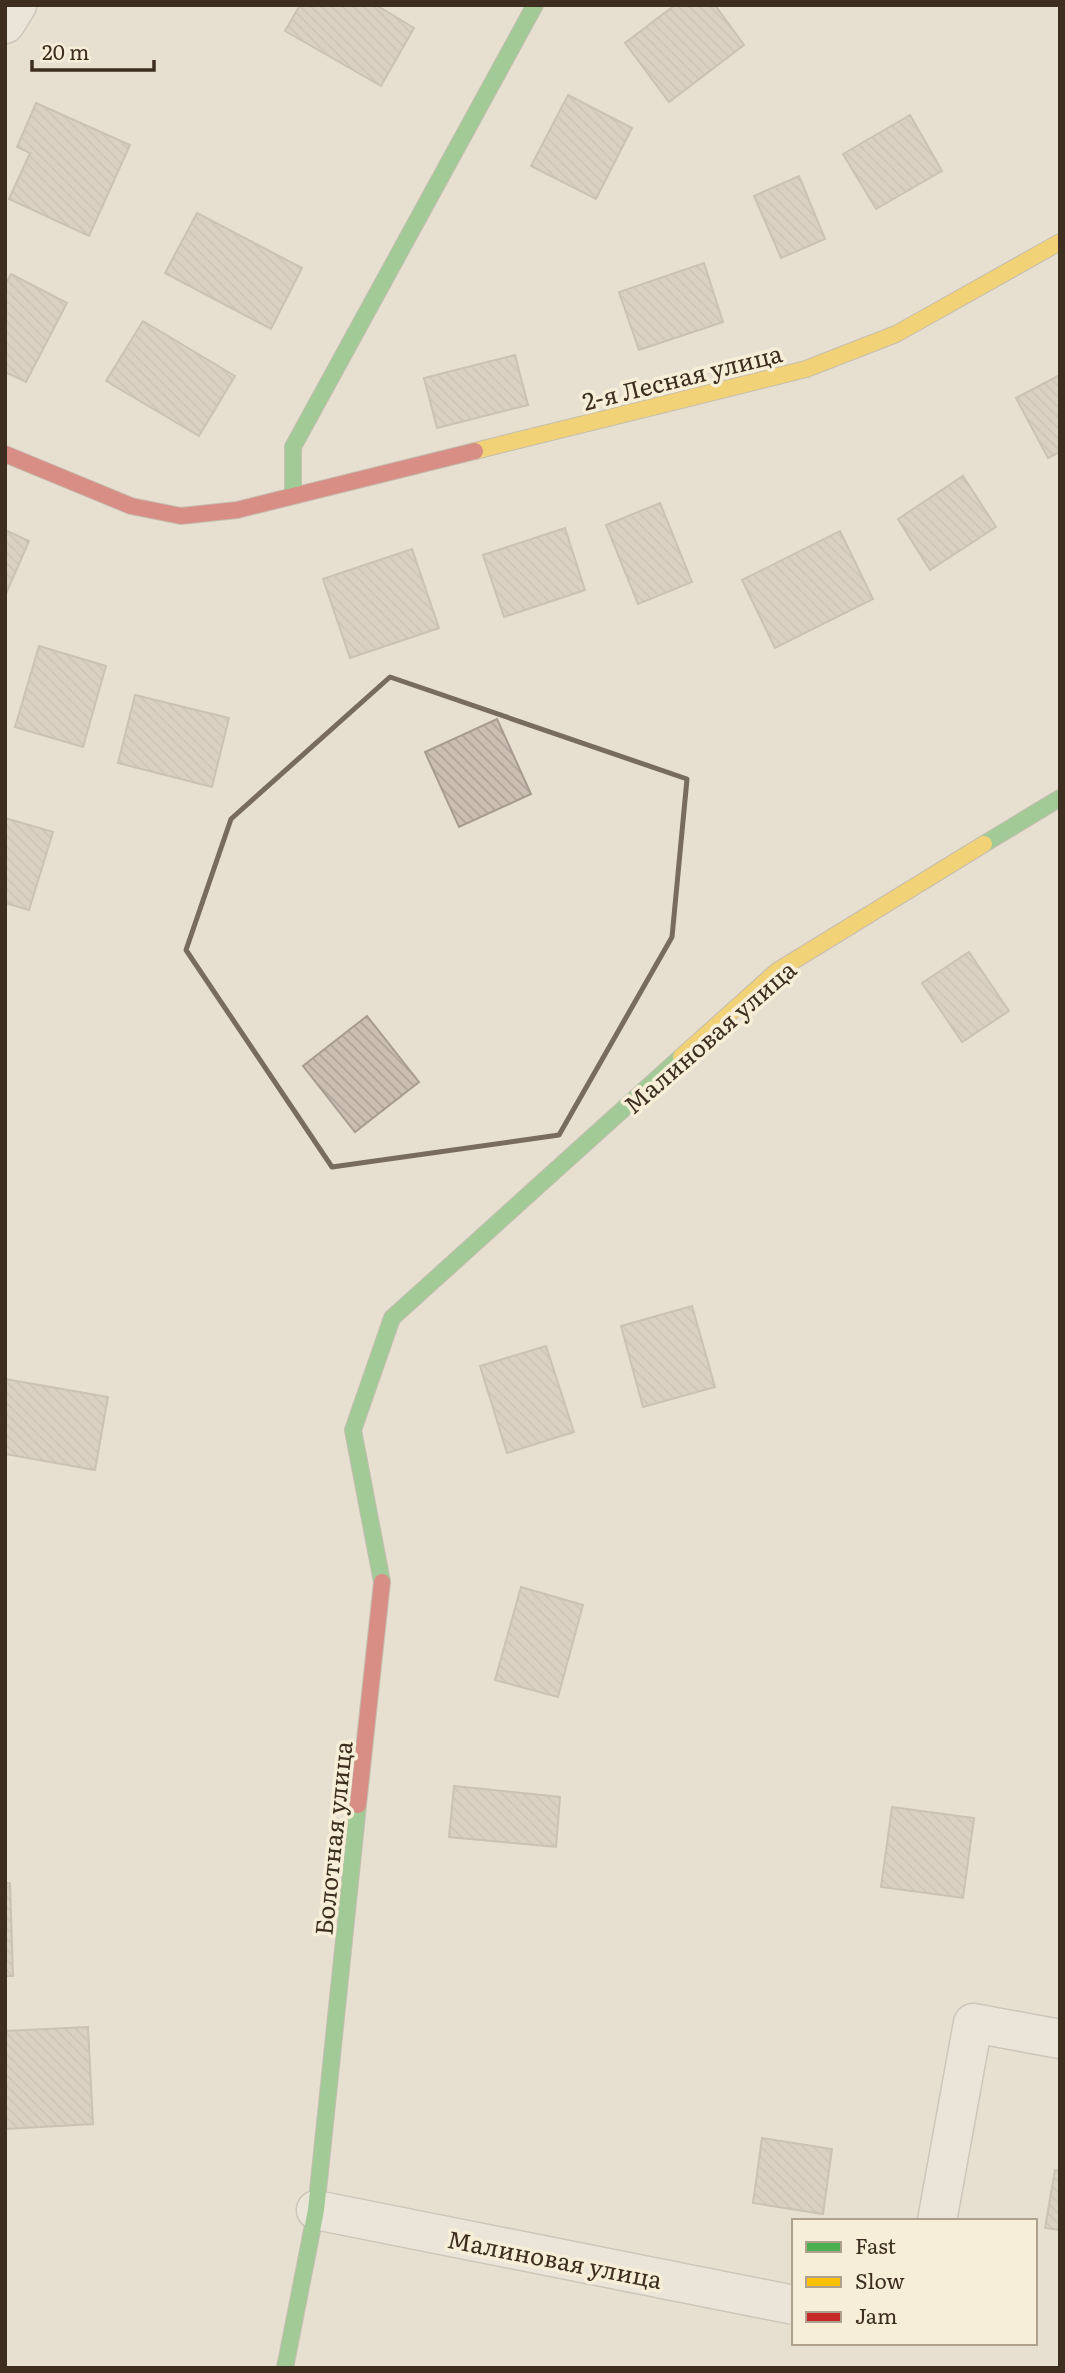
<svg xmlns="http://www.w3.org/2000/svg" width="1065" height="2373" viewBox="0 0 1065 2373" font-family="Literata,serif">
  <defs>
    <pattern id="building-back-hatch" width="6" height="6" patternUnits="userSpaceOnUse" patternTransform="scale(1.75)"><rect width="6" height="6" fill="#cbbfb2"/><path d="M-1 5l2 2M0 0l6 6M5-1l2 2" fill="none" stroke="#afa499"/></pattern>
  </defs>
  <rect width="100%" height="100%" fill="#e7e0d1"/>
  <path fill="url(#building-back-hatch)" stroke="#a89c90" stroke-width="2" d="M 300,5 L 376,5 L 414,28 L 381,86 L 285,31 Z
    M 675,5 L 715,5 L 744,45 L 669,102 L 625,43 Z
    M 568,95 L 632,128 L 596,199 L 531,166 Z
    M 36,103 L 130,145 L 89,236 L 9,199 L 30,153 L 17,147 Z
    M 910,115 L 942,171 L 876,209 L 843,154 Z
    M 799,176 L 825,239 L 781,258 L 754,196 Z
    M 197,213 L 302,268 L 271,329 L 165,273 Z
    M 704,263 L 723,322 L 639,350 L 619,292 Z
    M 11,274 L 67,303 L 26,382 L 5,372 L 5,285 Z
    M 143,321 L 235,376 L 199,436 L 106,381 Z
    M 515,355 L 528,405 L 437,428 L 424,378 Z
    M 1060,375 L 1060,452 L 1048,458 L 1016,398 Z
    M 963,476 L 996,527 L 930,570 L 898,519 Z
    M 660,503 L 692,582 L 638,604 L 606,525 Z
    M 565,528 L 585,590 L 504,617 L 483,555 Z
    M 5,530 L 29,541 L 5,596 Z
    M 840,531 L 873,599 L 775,648 L 742,580 Z
    M 412,549 L 439,628 L 350,658 L 323,579 Z
    M 39,646 L 106,666 L 83,747 L 15,727 Z
    M 135,695 L 229,718 L 212,787 L 118,763 Z
    M 497,719 L 531,794 L 459,827 L 425,752 Z
    M 5,818 L 53,832 L 29,910 L 5,903 Z
    M 969,952 L 1009,1011 L 962,1042 L 922,983 Z
    M 367,1016 L 419,1082 L 355,1132 L 303,1066 Z
    M 692,1306 L 715,1387 L 643,1407 L 621,1326 Z
    M 546,1346 L 574,1432 L 507,1453 L 480,1366 Z
    M 5,1379 L 108,1397 L 95,1470 L 5,1454 Z
    M 521,1587 L 583,1605 L 558,1697 L 495,1680 Z
    M 454,1786 L 560,1797 L 556,1847 L 449,1837 Z
    M 892,1807 L 974,1818 L 963,1898 L 881,1887 Z
    M 5,1883 L 10,1883 L 13,1976 L 5,1976 Z
    M 88,2027 L 93,2124 L 6,2129 L 5,2031 Z
    M 762,2138 L 832,2149 L 823,2214 L 753,2203 Z
    M 1055,2170 L 1060,2171 L 1060,2230 L 1045,2228 Z"/>
  <g fill="none" stroke-linecap="round" stroke-linejoin="round">
    <g stroke="#ada599" stroke-width="41">
      <path id="street" d="M 5,24 L 17,5
        M 316,2210 L 794,2305
        M 937,2221 L 973,2023 L 1060,2039"/>
    </g>
    <g stroke="#9c958a" stroke-width="18">
      <path id="fast" d="M 293,495 L 293,447 L 535,5
        M 984,844 L 1060,798
        M 382,1582 L 353,1430 L 392,1318 L 681,1057
        M 285,2368 L 316,2210 L 358,1805"/>
    </g>
    <g stroke="#9c958a" stroke-width="18">
      <path id="slow" d="M 475,451 L 806,369 L 896,334 L 1060,242
        M 681,1057 L 777,971 L 984,844"/>
    </g>
    <g stroke="#9c958a" stroke-width="18">
      <path id="jam" d="M 5,454 L 131,506 L 181,516 L 237,510 L 475,451
        M 358,1805 L 382,1582"/>
    </g>
    <use href="#street" stroke="#efebe3" stroke-width="38"/>
    <use href="#fast" stroke="#4caf50" stroke-width="16"/>
    <use href="#slow" stroke="#ffc107" stroke-width="16"/>
    <use href="#jam" stroke="#c62828" stroke-width="16"/>
  </g>
  <path d="M0 0H1065V2373H0ZM 390,677 L 687,779 L 672,937 L 559,1135 L 332,1167 L 186,950 L 231,819 Z" fill="#e7e0d1" fill-opacity=".55" fill-rule="evenodd"/>
  <path fill="none" stroke="#786c5e" stroke-width="5" stroke-linejoin="round" d="M 390,677 L 687,779 L 672,937 L 559,1135 L 332,1167 L 186,950 L 231,819 Z"/>
  <g text-anchor="middle" dominant-baseline="central" stroke-width="7" stroke-linejoin="round" paint-order="stroke">
    <g font-size="24" fill="#3d2e20" stroke="#f7eed8">
      <text transform="translate(682 376) rotate(-14)">2-я Лесная улица</text>
      <text transform="translate(709 1036) rotate(-41)">Малиновая улица</text>
      <text transform="translate(332 1838) rotate(-84)">Болотная улица</text>
      <text transform="translate(555 2258) rotate(11)">Малиновая улица</text>
    </g>
  </g>
  <rect width="1065" height="2373" fill="none" stroke="#3d2e20" stroke-width="14"/>
  <rect x="792" y="2219" width="245" height="126" fill="#f7eed8" stroke="#ada18e" stroke-width="2"/>
  <rect x="806" y="2242" width="35" height="10" fill="#4caf50" stroke="#ada18e" stroke-width="2"/>
  <text x="855" y="2254" font-size="21" fill="#3d2e20">Fast</text>
  <rect x="806" y="2277" width="35" height="10" fill="#ffc107" stroke="#ada18e" stroke-width="2"/>
  <text x="855" y="2289" font-size="21" fill="#3d2e20">Slow</text>
  <rect x="806" y="2312" width="35" height="10" fill="#c62828" stroke="#ada18e" stroke-width="2"/>
  <text x="855" y="2324" font-size="21" fill="#3d2e20">Jam</text>
  <path d="M32 60v10h122v-10" fill="none" stroke="#3d2e20" stroke-width="3.5"/>
  <text x="42" y="60" font-size="21" fill="#3d2e20" stroke="#f7eed8" stroke-width="5" paint-order="stroke">20 m</text>
</svg>
